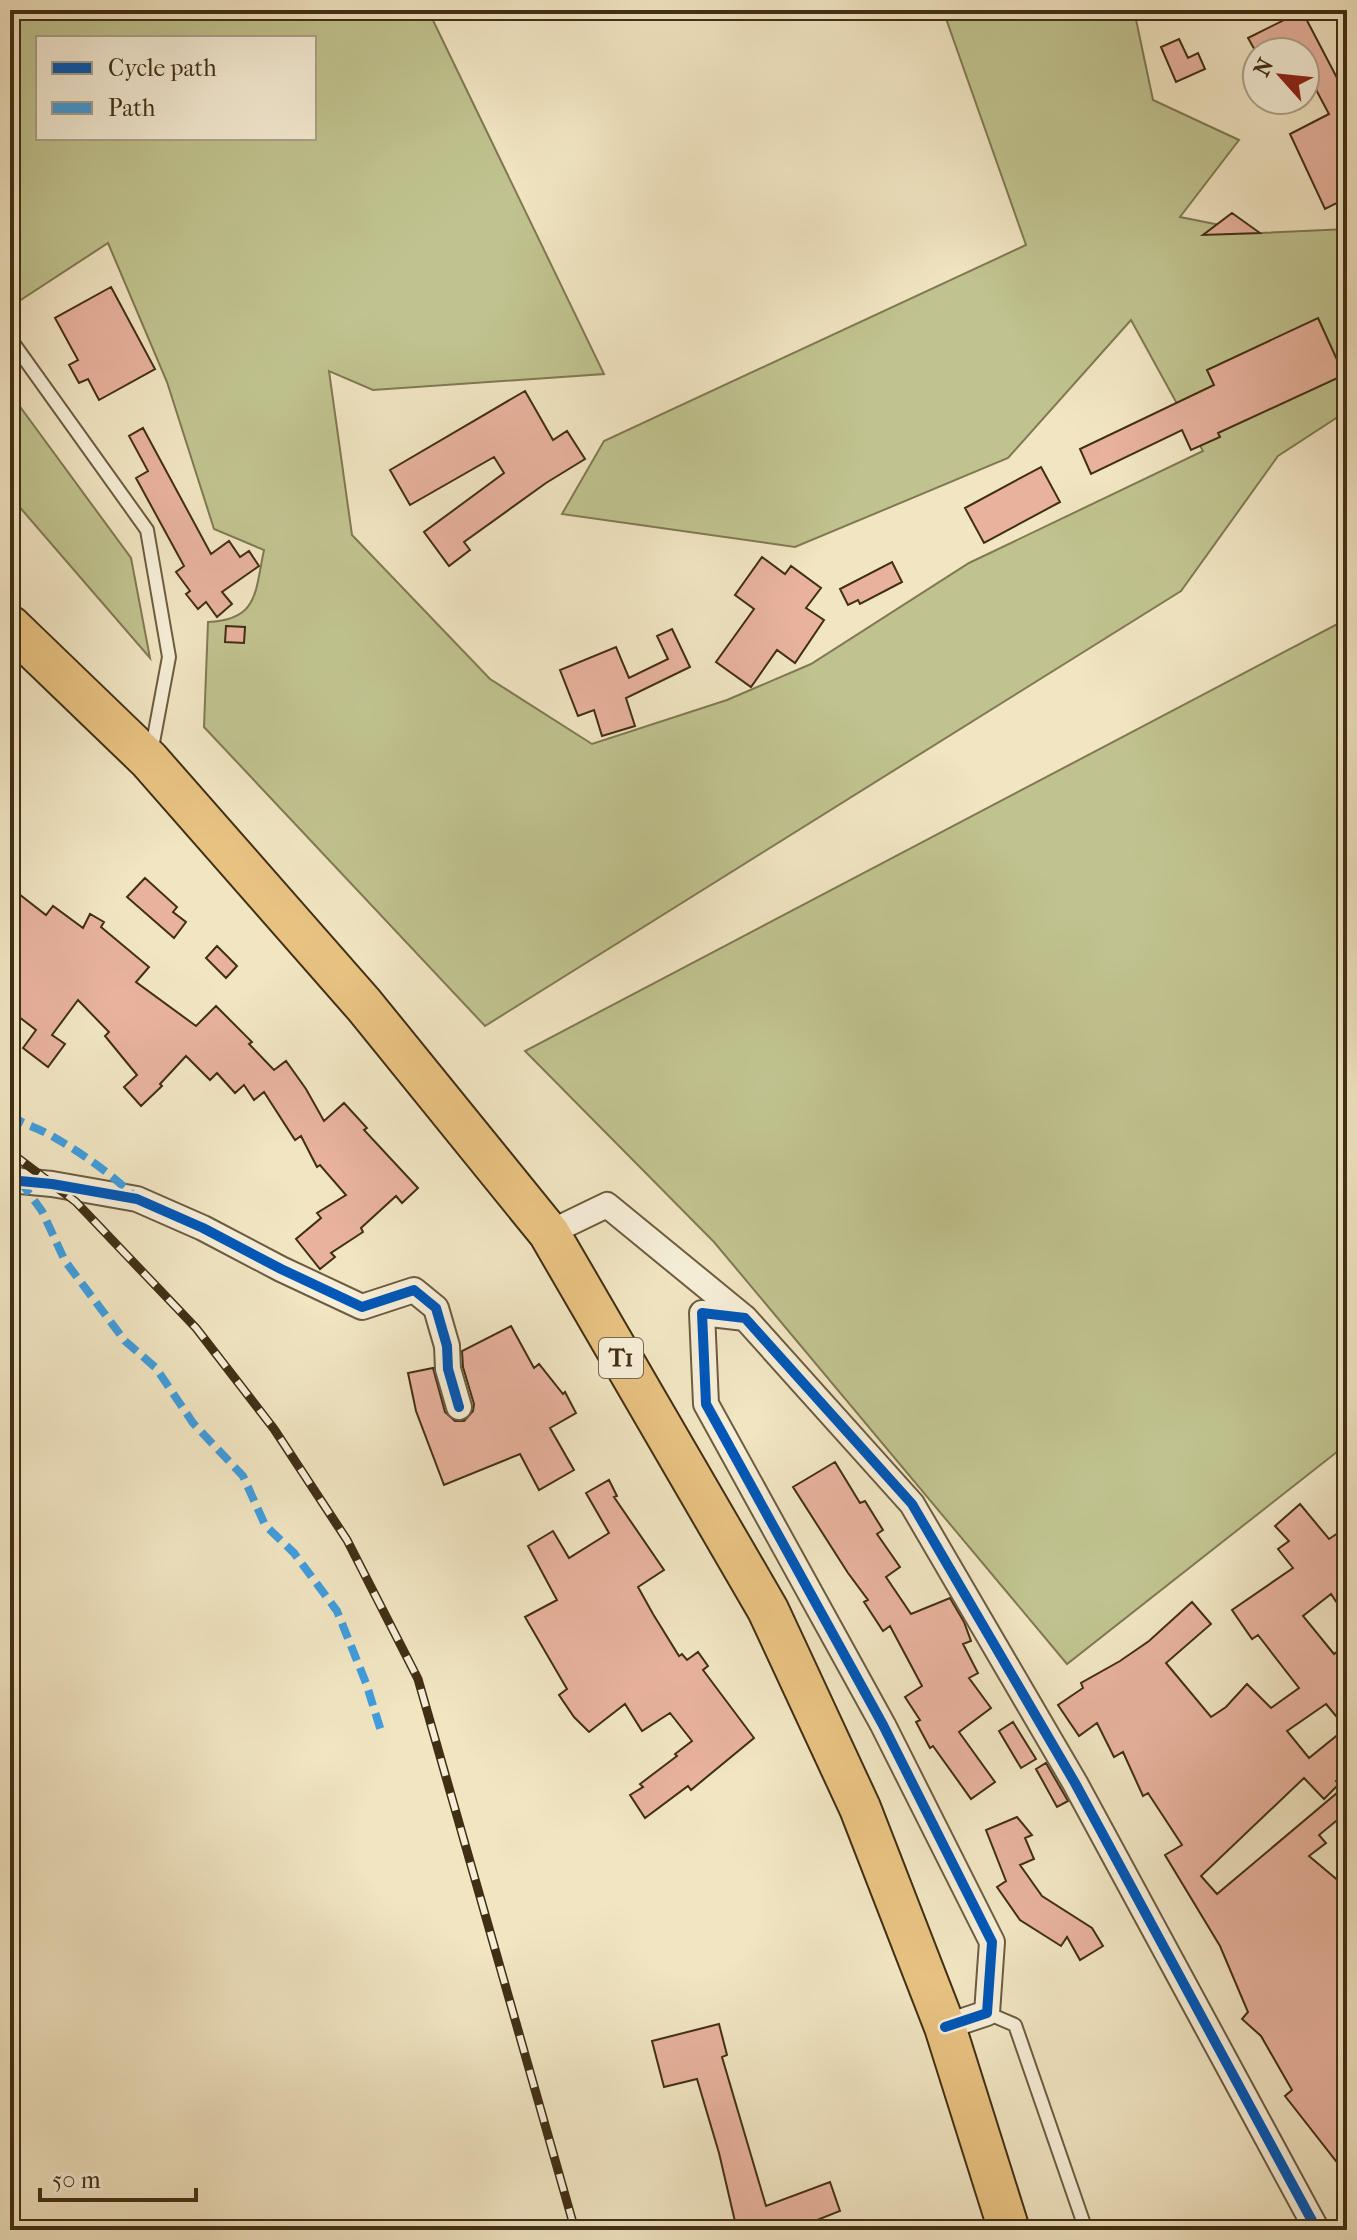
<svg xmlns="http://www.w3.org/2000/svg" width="1357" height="2240" viewBox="0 0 1357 2240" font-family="'IM FELL French Canon',serif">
  <rect width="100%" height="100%" fill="#f1e5c2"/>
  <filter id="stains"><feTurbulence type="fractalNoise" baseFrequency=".0025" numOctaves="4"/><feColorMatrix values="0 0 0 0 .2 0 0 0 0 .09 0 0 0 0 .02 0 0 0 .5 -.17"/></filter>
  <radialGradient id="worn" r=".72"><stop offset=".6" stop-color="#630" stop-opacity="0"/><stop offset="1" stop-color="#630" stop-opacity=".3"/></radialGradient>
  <path fill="#c0c38f" stroke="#807952" stroke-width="2" fill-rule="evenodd" d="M 10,10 L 428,10 L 604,374 L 373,390 L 329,371 L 352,535 L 490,679 L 592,744 L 727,700 L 811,664 L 969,563 L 1203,451 L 1131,320 L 1008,458 L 795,547 L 562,514 L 604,441 L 1026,245 L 943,10 L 1134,10 L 1153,100 L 1239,140 L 1180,217 L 1260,233 L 1347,229 L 1347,411 L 1278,456 L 1181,591 L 485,1026 L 204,727 L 208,622 C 259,620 255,591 264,550 L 214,529 L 167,382 L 108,243 L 10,307 ZM 38,38 L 314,38 L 314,138 L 38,138 Z
    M 10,393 L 131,558 L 150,658 L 10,496 Z
    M 1347,619 L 1347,1444 L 1067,1664 L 714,1242 L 525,1051 Z"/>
  <path fill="#e8b29d" stroke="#412f14" stroke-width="2" fill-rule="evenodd" d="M 1302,11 L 1347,97 L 1347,198 L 1325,209 L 1290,134 L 1329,114 L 1305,69 L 1305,52 L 1256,52 L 1248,38 Z
    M 1179,39 L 1188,58 L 1198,53 L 1205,69 L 1176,82 L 1161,47 Z
    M 1232,213 L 1260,233 L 1203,235 Z
    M 111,287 L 155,369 L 99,400 L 88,379 L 79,383 L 69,365 L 78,360 L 55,318 Z
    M 1318,318 L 1344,375 L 1218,433 L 1220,437 L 1191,450 L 1182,430 L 1091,474 L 1080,449 L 1214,385 L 1207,370 Z
    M 525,391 L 553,440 L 567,431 L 585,459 L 546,483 L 464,542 L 470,550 L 449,566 L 424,532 L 504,473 L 494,457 L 410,505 L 390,470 Z
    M 143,428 L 211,554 L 229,541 L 240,557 L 249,551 L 259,566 L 222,592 L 232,604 L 217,617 L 206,602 L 198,609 L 186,594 L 190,591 L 176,572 L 184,566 L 136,478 L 148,471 L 129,436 Z
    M 1041,467 L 1060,502 L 984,543 L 965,508 Z
    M 762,557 L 785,574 L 791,566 L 821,588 L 806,608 L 824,620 L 795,663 L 777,650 L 751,687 L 716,662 L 754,609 L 735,595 Z
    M 892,562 L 902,582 L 860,604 L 858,600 L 848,605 L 840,589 Z
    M 226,626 L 245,627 L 244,643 L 225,642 Z
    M 672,629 L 690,667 L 626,698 L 635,726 L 602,736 L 594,710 L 578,716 L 560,670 L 616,647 L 629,678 L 668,659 L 657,636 Z
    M 145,878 L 177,907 L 173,912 L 186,922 L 174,938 L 127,897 Z
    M 10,887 L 46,915 L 53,906 L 83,928 L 90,914 L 104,922 L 101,927 L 149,967 L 136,982 L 196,1026 L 216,1006 L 252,1042 L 249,1044 L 274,1070 L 286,1061 L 306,1089 L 324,1121 L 344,1103 L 367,1128 L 364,1130 L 418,1188 L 402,1203 L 396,1196 L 361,1228 L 363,1232 L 331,1253 L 335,1257 L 320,1269 L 296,1239 L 321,1218 L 317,1213 L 346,1195 L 320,1165 L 317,1167 L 301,1136 L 295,1140 L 264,1092 L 254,1100 L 244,1085 L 235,1093 L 217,1073 L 210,1080 L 186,1056 L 160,1084 L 162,1086 L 141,1106 L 124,1087 L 137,1075 L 105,1036 L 109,1032 L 78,1000 L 52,1035 L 65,1044 L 48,1067 L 23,1048 L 36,1030 L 10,1010 Z
    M 217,946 L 237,966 L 226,978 L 206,958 Z
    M 511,1326 L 534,1368 L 539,1364 L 563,1394 L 565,1392 L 576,1413 L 550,1428 L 574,1470 L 539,1490 L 520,1454 L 444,1485 L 416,1411 L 408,1373 L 433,1368 L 445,1412 L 455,1421 L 464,1421 L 473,1411 L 474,1404 L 463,1367 L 462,1351 Z
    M 835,1462 L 860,1503 L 865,1501 L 883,1530 L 877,1534 L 900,1567 L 886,1577 L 911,1614 L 950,1598 L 964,1622 L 971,1641 L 963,1644 L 978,1673 L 969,1678 L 991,1708 L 959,1732 L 995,1782 L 971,1799 L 933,1746 L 930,1748 L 916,1722 L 920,1720 L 905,1697 L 922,1686 L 890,1626 L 883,1631 L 864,1602 L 868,1600 L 848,1573 L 793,1487 Z
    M 609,1480 L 617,1496 L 614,1497 L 664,1570 L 638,1587 L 653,1614 L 679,1656 L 682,1654 L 687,1660 L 698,1652 L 708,1666 L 703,1670 L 754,1738 L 691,1790 L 688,1786 L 645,1818 L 630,1795 L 643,1787 L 640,1784 L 677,1756 L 675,1754 L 692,1741 L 670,1713 L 642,1731 L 625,1704 L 589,1732 L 574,1717 L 559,1695 L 567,1689 L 525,1617 L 557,1600 L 528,1546 L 553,1531 L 569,1558 L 609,1533 L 586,1493 Z
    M 1300,1504 L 1329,1539 L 1347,1527 L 1347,1618 L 1331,1594 L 1303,1616 L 1334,1654 L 1347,1644 L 1347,1771 L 1336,1781 L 1339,1784 L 1324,1799 L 1304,1778 L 1201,1876 L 1217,1894 L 1337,1793 L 1347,1805 L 1347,1812 L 1319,1835 L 1326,1843 L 1309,1856 L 1347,1888 L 1347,1958 L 1338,1970 L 1347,1979 L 1347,2175 L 1285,2096 L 1292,2090 L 1261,2036 L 1242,2019 L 1248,2012 L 1220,1946 L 1165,1855 L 1182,1845 L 1148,1793 L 1143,1796 L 1123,1752 L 1114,1757 L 1097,1723 L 1079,1736 L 1058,1705 L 1083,1688 L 1081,1683 L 1120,1661 L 1149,1641 L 1192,1602 L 1211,1624 L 1166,1663 L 1211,1717 L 1226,1707 L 1247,1684 L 1271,1708 L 1299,1688 L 1258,1635 L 1252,1639 L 1232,1610 L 1293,1568 L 1278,1549 L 1289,1541 L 1275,1526 ZM 1326,1704 L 1346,1728 L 1309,1758 L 1287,1731 Z
    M 1013,1722 L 1036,1759 L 1021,1768 L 999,1731 Z
    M 1046,1763 L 1068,1801 L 1057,1807 L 1036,1769 Z
    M 1017,1817 L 1032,1835 L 1025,1838 L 1034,1859 L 1020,1865 L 1042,1896 L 1092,1928 L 1103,1946 L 1080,1960 L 1067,1937 L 1061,1946 L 1020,1920 L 997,1887 L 1006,1881 L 986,1830 Z
    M 719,2024 L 727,2055 L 722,2057 L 766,2206 L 830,2182 L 840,2211 L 807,2224 L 779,2230 L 737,2230 L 719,2153 L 697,2079 L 664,2087 L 652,2041 Z"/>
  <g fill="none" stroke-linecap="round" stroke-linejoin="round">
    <g stroke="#6d5c40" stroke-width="16">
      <path id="service" d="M 11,340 L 147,530 L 169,657 L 151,753
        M 987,2013 L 1015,2025 L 1086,2230"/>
    </g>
    <g stroke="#6d5c40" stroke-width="28">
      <path id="minor" d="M 10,1177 L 20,1181 L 52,1184 L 137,1199 L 203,1228 L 281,1269 L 362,1307 L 414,1290 L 436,1308 L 447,1346 L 448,1369 L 459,1407
        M 549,1233 L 607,1205 L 745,1318
        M 945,2027 L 987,2013 L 992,1942 L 883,1725 L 706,1404 L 702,1313 L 745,1318 L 912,1504 L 1075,1783 L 1317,2230"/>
    </g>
    <g stroke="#412f14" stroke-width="44">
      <path id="trunk" d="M 10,626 L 149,760 L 364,1005 L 549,1233 L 768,1610 L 860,1808 L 945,2027 L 1009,2230"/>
    </g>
    <use href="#service" stroke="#f6eed7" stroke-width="12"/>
    <use href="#minor" stroke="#f6eed7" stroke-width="24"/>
    <use href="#trunk" stroke="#e8c281" stroke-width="40"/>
    <g stroke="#412f14" stroke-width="9">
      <path id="rail" d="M 10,1152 L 76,1202 L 196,1328 L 274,1429 L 347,1540 L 418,1679 L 575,2230"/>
    </g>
    <use href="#rail" stroke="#f6eed7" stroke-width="6" stroke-dasharray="18" stroke-linecap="butt"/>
    <path stroke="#3f9dde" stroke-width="8" stroke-dasharray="16 8" stroke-linecap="butt" d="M 10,1114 C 22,1125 34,1126 48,1134 C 79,1151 109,1172 134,1196
      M 20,1181 L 42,1211 L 65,1261 L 125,1341 L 156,1368 L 193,1423 L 243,1476 L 265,1525 L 294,1553 L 337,1611 L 366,1683 L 381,1731"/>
    <g stroke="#f6eed7" stroke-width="15">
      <path id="cycleway" d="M 10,1177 L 20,1181 L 52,1184 L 137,1199 L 203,1228 L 281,1269 L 362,1307 L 414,1290 L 436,1308 L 447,1346 L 448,1369 L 459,1407
        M 945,2027 L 987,2013 L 992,1942 L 883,1725 L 706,1404 L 702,1313 L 745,1318 L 912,1504 L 1075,1783 L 1317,2230"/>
    </g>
    <use href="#cycleway" stroke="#0057b8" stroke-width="10"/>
  </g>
  <g text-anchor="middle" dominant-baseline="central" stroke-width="8" stroke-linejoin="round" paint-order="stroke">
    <rect fill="#f6eed7" stroke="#77684e" stroke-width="2" x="599" y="1338" width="44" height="40" rx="6"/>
    <g font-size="24" font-weight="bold" fill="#412f14">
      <text x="621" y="1358">T1</text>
    </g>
  </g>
  <rect width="1357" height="2240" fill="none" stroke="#f1e5c2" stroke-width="40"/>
  <rect x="12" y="12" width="1333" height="2216" fill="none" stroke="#412f14" stroke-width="4"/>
  <rect x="20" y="20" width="1317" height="2200" fill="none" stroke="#412f14" stroke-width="2"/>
  <rect x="36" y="36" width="280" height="104" fill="#f6eed7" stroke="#aea289" stroke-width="2"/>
  <rect x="52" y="62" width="40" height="12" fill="#0057b8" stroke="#aea289" stroke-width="2"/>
  <text x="108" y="76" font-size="24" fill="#412f14">Cycle path</text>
  <rect x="52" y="102" width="40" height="12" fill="#3f9dde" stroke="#aea289" stroke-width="2"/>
  <text x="108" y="116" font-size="24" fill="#412f14">Path</text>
  <g transform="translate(1281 76) rotate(297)"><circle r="38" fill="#f6eed7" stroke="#aea289" stroke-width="2"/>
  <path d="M0-6L14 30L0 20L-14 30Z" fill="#8f2418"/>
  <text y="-12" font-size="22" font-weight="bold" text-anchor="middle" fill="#412f14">N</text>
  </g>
  <path d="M40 2188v12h156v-12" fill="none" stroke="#412f14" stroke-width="4"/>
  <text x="52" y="2188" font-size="24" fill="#412f14" stroke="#f6eed7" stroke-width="6" paint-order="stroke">50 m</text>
  <rect width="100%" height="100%" filter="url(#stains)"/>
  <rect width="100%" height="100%" fill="url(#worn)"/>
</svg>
